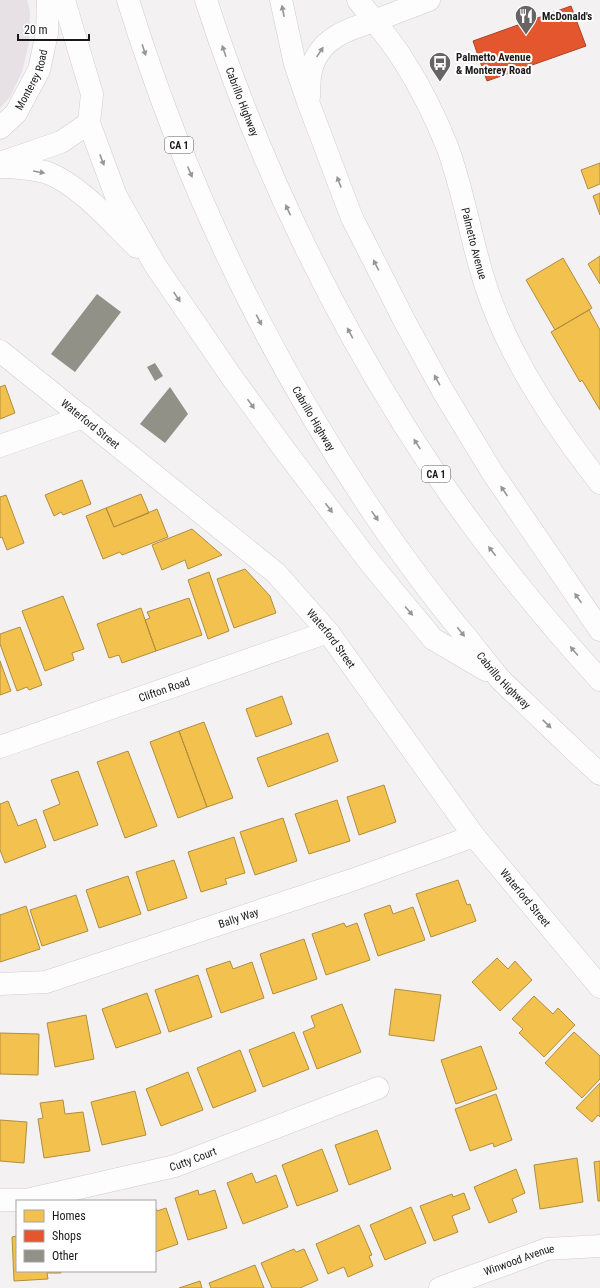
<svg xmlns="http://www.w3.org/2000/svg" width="600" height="1288" viewBox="0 0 600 1288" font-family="'Roboto Condensed',sans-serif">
  <rect width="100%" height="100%" fill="#f4f1f3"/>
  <path fill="#e7e1e5" d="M 0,0 L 27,0 L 30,11 L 29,43 L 22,72 L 10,97 L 0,108 Z"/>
  <path fill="#f2c14e" stroke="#b18e3e" d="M 600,163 L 600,184 L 588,189 L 581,170 Z
    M 600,193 L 600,215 L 593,196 Z
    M 600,256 L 600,284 L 588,264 Z
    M 563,258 L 592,308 L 555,330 L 526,280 Z
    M 589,310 L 600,330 L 600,410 L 582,380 L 580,382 L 551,332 Z
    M 5,385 L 15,413 L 0,419 L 0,387 Z
    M 82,480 L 91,504 L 63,515 L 61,512 L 54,516 L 45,495 Z
    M 141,494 L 149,513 L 114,527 L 106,508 Z
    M 6,495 L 24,543 L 7,550 L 2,537 L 0,538 L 0,497 Z
    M 106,508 L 114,527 L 157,509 L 168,537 L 122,555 L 120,552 L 103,559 L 86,516 Z
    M 192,529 L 222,555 L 188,569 L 185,560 L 162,570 L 152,545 Z
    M 245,569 L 270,596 L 276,613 L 234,628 L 217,579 Z
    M 209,572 L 229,631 L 208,639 L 188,580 Z
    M 63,596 L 84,649 L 72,653 L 74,660 L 45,671 L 22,611 Z
    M 189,598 L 202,635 L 156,651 L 145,620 L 150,618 L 147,612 Z
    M 141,608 L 156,651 L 122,663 L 119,655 L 109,658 L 97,624 Z
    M 20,627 L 42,685 L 29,690 L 27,687 L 17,691 L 0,644 L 0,634 Z
    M 0,661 L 11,691 L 0,695 Z
    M 282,696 L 292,724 L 256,737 L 246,709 Z
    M 204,722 L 233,798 L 207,807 L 179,731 Z
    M 179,731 L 207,807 L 178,818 L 150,742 Z
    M 328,733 L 338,761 L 268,787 L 257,758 Z
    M 128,751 L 157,826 L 125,838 L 97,762 Z
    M 78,771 L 98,825 L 54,841 L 43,811 L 60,804 L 51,780 Z
    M 384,785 L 396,822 L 359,835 L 347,797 Z
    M 337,800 L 350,841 L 309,854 L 295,814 Z
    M 8,801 L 18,826 L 36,819 L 46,847 L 5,863 L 0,850 L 0,804 Z
    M 283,818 L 297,861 L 255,875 L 240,832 Z
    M 234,837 L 245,873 L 225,879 L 227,884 L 201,892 L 188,852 Z
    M 174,860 L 187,898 L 148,911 L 136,872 Z
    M 128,876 L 141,914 L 99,928 L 86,890 Z
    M 458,880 L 467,905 L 470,904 L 476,921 L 431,937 L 416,894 Z
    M 76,895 L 88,931 L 42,946 L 30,910 Z
    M 390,905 L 393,914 L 413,907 L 425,940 L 378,956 L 364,914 Z
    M 26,906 L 40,949 L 0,962 L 0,915 Z
    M 344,923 L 346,927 L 357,923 L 370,960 L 326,975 L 312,934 Z
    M 304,939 L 317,979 L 273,994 L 260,954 Z
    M 497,958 L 508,969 L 515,961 L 532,980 L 500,1011 L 472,982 Z
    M 230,961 L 233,969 L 252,962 L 264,998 L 221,1013 L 206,969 Z
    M 198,975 L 212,1017 L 169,1032 L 155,990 Z
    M 395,989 L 441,995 L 434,1041 L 389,1035 Z
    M 147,993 L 161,1033 L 116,1048 L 102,1009 Z
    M 534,996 L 553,1014 L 558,1008 L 575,1025 L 544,1057 L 519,1033 L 523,1029 L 512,1019 Z
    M 342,1004 L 361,1052 L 317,1069 L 303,1032 L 315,1027 L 311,1016 Z
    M 86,1015 L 94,1059 L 55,1067 L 47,1023 Z
    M 294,1032 L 309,1069 L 263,1087 L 249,1050 Z
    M 574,1032 L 600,1056 L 600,1079 L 582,1098 L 545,1063 Z
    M 0,1033 L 39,1034 L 38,1075 L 0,1074 Z
    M 481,1046 L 497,1089 L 456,1104 L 441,1060 Z
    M 240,1050 L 256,1091 L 213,1108 L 197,1068 Z
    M 188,1072 L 203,1110 L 161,1126 L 146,1089 Z
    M 600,1083 L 600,1117 L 598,1115 L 592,1122 L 576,1108 Z
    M 135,1091 L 146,1135 L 102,1145 L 91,1102 Z
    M 496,1094 L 512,1140 L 494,1147 L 493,1143 L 470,1151 L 455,1109 Z
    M 63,1100 L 65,1114 L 83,1112 L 90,1151 L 44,1158 L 38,1119 L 43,1118 L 40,1103 Z
    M 0,1120 L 27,1122 L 24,1163 L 0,1161 Z
    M 377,1130 L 391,1169 L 349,1185 L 335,1145 Z
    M 322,1149 L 338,1191 L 297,1206 L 282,1165 Z
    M 577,1158 L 583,1202 L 540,1209 L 534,1165 Z
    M 600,1161 L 600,1201 L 598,1201 L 594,1162 Z
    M 516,1169 L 525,1193 L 512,1199 L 517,1212 L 489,1223 L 474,1187 Z
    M 252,1173 L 256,1183 L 276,1175 L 288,1207 L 243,1224 L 227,1183 Z
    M 198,1190 L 199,1195 L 215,1190 L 227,1228 L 188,1240 L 175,1198 Z
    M 464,1193 L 470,1209 L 452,1216 L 458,1232 L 434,1241 L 420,1206 L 452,1194 L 453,1197 Z
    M 155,1207 L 157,1211 L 166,1208 L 178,1244 L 155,1252 Z
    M 411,1207 L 426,1243 L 385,1260 L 370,1225 Z
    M 359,1225 L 372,1255 L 369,1256 L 373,1266 L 348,1277 L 344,1267 L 328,1274 L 316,1244 Z
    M 17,1236 L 17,1271 L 60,1271 L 61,1273 L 47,1273 L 48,1279 L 14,1281 L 12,1237 Z
    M 294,1249 L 296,1252 L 304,1249 L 318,1280 L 300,1288 L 272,1288 L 261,1263 Z
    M 255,1265 L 264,1288 L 211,1288 L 209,1283 Z
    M 200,1281 L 202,1288 L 179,1288 Z"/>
  <path fill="#e4572e" stroke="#a74428" d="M 571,6 L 586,46 L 487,81 L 473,41 Z"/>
  <path fill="#929188" d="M 97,294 L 121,312 L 75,372 L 51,354 Z
    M 155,363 L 163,376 L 155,381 L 147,367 Z
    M 170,387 L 188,414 L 165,443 L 140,424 Z"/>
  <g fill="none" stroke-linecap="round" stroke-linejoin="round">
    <g stroke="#d0cdcf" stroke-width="23">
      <g id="minor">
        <path id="s1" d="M 358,0 C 373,20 392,41 405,63 C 421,88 436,119 447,146 C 467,200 473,258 495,311 C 518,370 561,433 600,483"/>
        <path d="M 374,21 L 429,0"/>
        <path id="s2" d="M 0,351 L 276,573 L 328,632 L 474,836 L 600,987"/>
        <path d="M 0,446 L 83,417"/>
        <path id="s3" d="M 0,747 L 328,632"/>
        <path id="s4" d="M 0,984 L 46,982 L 355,879 L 474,836"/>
        <path id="s5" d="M 0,1200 L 26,1200 L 175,1166 L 378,1088"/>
        <path id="s6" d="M 440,1288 L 547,1249 L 600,1246"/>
      </g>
    </g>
    <g stroke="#d0cdcf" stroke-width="23">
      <g id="major">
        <path id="s7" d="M 0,128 L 16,113 L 39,70 L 47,33 L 48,0"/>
        <path d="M 0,163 L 61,142 L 89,123 L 92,94 L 64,0"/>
      </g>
    </g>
    <g stroke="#d0cdcf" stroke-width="23">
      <g id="highway">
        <path id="s8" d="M 128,0 C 187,190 274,370 387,533 C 413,570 439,605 468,639 C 478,652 489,666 500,679 C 517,696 536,713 553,730 C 569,745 584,760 600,774"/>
        <path id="s9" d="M 206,0 C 254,149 321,292 404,425 C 461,516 528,601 600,680"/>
        <path d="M 281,0 L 295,64 L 308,102 L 352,218 L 371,255 L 405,322 L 444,393 L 492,472 L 600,630"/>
        <path d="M 309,97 C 309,86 309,74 313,64 C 323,37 349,29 374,21"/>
        <path d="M 89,123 L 116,196 L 155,265 L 231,376 L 284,449 L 371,564 L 433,639 L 486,670"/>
        <path d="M 0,167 C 13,167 36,169 48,173 C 81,186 112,223 137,247"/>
      </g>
    </g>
    <use href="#minor" stroke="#fdfdfd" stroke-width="22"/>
    <use href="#major" stroke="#fdfdfd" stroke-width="22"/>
    <use href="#highway" stroke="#fdfdfd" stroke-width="22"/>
  </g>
  <defs><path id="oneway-solid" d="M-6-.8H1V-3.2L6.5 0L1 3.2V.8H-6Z"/></defs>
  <g fill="#979696">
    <use href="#oneway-solid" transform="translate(283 11) rotate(-101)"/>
    <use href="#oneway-solid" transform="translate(144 50) rotate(72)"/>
    <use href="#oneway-solid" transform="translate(224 51) rotate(-109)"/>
    <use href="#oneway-solid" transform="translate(320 52) rotate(-56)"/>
    <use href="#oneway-solid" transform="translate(102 160) rotate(69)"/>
    <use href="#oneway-solid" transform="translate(39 172) rotate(10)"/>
    <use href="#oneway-solid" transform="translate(190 172) rotate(67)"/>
    <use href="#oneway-solid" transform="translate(339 182) rotate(-111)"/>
    <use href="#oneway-solid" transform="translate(288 210) rotate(-115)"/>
    <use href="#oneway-solid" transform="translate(376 265) rotate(-117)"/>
    <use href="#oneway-solid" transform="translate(177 297) rotate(56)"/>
    <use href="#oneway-solid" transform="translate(259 320) rotate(63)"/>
    <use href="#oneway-solid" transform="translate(350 333) rotate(-118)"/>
    <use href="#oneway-solid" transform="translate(437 380) rotate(-119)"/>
    <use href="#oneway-solid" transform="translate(251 404) rotate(54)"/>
    <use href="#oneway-solid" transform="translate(417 444) rotate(-123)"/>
    <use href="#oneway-solid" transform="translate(504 491) rotate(-124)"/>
    <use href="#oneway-solid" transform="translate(329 508) rotate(53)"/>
    <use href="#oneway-solid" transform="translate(375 516) rotate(55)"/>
    <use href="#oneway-solid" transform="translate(492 551) rotate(-128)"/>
    <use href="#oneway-solid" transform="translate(578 598) rotate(-125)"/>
    <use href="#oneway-solid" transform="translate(409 611) rotate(49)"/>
    <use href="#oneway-solid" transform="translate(461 632) rotate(51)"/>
    <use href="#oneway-solid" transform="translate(574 651) rotate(-131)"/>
    <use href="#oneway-solid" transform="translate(547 724) rotate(44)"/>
  </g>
  <defs>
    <g id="restaurant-pin" transform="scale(1.15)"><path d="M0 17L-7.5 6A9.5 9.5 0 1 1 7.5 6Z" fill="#666465" stroke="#fff"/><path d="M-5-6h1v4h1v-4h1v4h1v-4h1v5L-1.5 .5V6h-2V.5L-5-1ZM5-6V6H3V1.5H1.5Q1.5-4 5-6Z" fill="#fff"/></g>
    <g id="bus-pin" transform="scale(1.15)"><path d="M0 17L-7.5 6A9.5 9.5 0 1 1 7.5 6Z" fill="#666465" stroke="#fff"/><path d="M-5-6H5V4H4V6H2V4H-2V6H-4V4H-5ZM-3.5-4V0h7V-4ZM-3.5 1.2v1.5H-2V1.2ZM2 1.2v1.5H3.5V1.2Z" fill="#fff"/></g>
  </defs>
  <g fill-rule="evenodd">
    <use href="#restaurant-pin" x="526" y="16"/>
    <use href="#bus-pin" x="440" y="63"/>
  </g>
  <g text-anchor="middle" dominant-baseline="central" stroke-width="4" stroke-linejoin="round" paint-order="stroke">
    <g fill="#fff" stroke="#5f5d5e" stroke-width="1">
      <rect x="165" y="137" width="28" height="16" rx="3"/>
      <rect x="422" y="466" width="28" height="16" rx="3"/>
    </g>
    <g font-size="10" font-weight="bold" fill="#1a1819">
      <text x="179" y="145">CA 1</text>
      <text x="436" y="474">CA 1</text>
    </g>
    <g font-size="11" font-weight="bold" fill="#1a1819" stroke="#fff" text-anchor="start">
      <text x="542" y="16">McDonald's</text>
      <text x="456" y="57">Palmetto Avenue<tspan x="456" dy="13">&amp; Monterey Road</tspan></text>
    </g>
    <g font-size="11" fill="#1a1819" stroke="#fff">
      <text stroke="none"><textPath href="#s7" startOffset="59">Monterey Road</textPath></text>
      <text stroke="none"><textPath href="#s9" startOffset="108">Cabrillo Highway</textPath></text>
      <text stroke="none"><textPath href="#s1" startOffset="273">Palmetto Avenue</textPath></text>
      <text stroke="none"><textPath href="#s8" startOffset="459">Cabrillo Highway</textPath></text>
      <text stroke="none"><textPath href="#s2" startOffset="116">Waterford Street</textPath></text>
      <text stroke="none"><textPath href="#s2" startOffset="440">Waterford Street</textPath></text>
      <text stroke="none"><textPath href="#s8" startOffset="783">Cabrillo Highway</textPath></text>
      <text stroke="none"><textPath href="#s3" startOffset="174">Clifton Road</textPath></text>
      <text stroke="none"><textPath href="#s2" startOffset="764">Waterford Street</textPath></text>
      <text stroke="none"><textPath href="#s4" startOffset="249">Bally Way</textPath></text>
      <text stroke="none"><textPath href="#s5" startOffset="198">Cutty Court</textPath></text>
      <text stroke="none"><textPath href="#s6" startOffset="84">Winwood Avenue</textPath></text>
    </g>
  </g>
  <rect x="16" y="1200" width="140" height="72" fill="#ffffff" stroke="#a3a3a3"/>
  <rect x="24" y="1210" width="20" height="12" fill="#f2c14e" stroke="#a3a3a3"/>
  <text x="52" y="1220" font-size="12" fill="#1a1819">Homes</text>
  <rect x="24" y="1230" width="20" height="12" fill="#e4572e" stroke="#a3a3a3"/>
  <text x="52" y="1240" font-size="12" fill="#1a1819">Shops</text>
  <rect x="24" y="1250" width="20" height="12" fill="#929188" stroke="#a3a3a3"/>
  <text x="52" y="1260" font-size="12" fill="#1a1819">Other</text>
  <path d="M18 34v6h71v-6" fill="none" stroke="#1a1819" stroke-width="2"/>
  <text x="24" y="34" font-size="12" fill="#1a1819" stroke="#ffffff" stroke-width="3" paint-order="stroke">20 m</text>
</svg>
